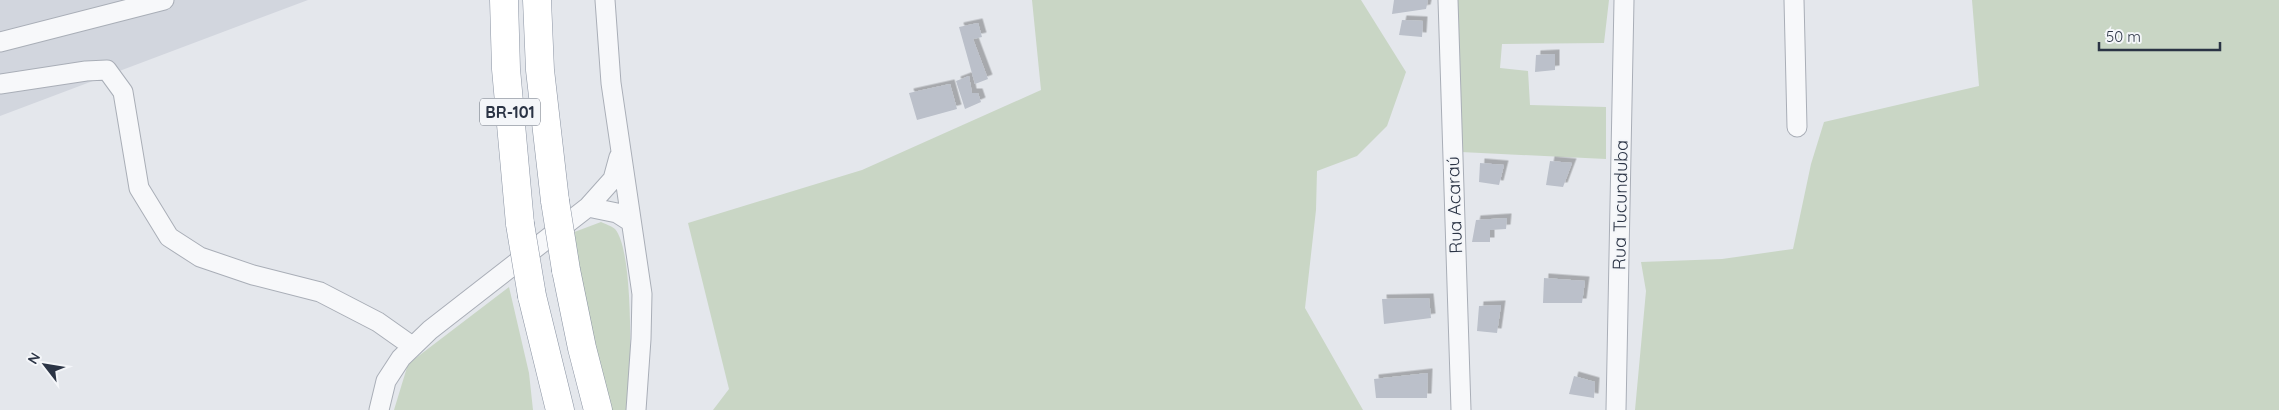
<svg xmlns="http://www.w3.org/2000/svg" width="2279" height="410" viewBox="0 0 2279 410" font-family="Quicksand,sans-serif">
  <defs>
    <filter id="shadow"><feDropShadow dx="4.5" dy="-4.5" stdDeviation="0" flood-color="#0004"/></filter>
  </defs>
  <rect width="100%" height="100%" fill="#e4e7ec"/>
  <path fill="#d2d6de" d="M 0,0 L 308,0 L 0,116 Z"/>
  <path fill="#c9d6c5" d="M 1032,0 L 1361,0 L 1406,72 L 1387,126 L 1357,156 L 1317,171 L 1316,210 L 1305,308 L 1363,410 L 713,410 L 729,389 L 688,223 L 862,170 L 1041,90 Z
    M 1455,0 L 1609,0 L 1604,43 L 1502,44 L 1500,68 L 1528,71 L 1530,105 L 1606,107 L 1606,159 L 1461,152 Z
    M 1972,0 L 2279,0 L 2279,410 L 1635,410 L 1646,291 L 1641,262 L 1722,259 L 1793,249 L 1811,164 L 1824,122 L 1979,86 Z
    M 601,222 C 605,224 612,226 615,229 C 635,252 630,377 629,410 L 608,410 L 569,234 Z
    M 509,287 L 529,373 L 533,410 L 394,410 L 408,364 Z"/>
  <path fill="#bbc0ca" filter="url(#shadow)" d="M 1394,0 L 1428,0 L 1426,9 L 1392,14 Z
    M 1402,20 L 1423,21 L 1422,37 L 1399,35 Z
    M 978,23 L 982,37 L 973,39 L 988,79 L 975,84 L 959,27 Z
    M 1555,54 L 1555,70 L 1535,72 L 1536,55 Z
    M 969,76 L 972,93 L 978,93 L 981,102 L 965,109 L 956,81 Z
    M 950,84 L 957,109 L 917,120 L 909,93 Z
    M 1550,161 L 1572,163 L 1563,187 L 1546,185 Z
    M 1480,163 L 1504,165 L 1499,185 L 1479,182 Z
    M 1507,218 L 1506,229 L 1490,230 L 1490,242 L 1472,242 L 1476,220 Z
    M 1544,278 L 1585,281 L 1582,303 L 1543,303 Z
    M 1429,298 L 1431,318 L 1384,324 L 1382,299 Z
    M 1501,305 L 1497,333 L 1477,331 L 1479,306 Z
    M 1428,373 L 1427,398 L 1376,398 L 1374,379 Z
    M 1574,376 L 1595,382 L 1594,398 L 1569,394 Z"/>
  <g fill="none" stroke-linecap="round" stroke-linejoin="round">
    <g stroke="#a9aeb7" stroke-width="21">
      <path id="minor" d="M 605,0 L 611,83 L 642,294 L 641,339 L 636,410
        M 1448,0 L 1461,410
        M 1794,0 L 1797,127
        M 0,42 L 164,0
        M 0,84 L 86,71 L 107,70 L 123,92 L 139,188 L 169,237 L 200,257 L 253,275 L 320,292 L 378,322 L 412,346
        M 588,207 L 617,213 L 631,222
        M 379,410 L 386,381 L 401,358 L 430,330 L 588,207 L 613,179 L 619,157
        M 1616,410 L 1624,0"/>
    </g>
    <g stroke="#8b94a3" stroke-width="29">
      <path id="highway" d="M 504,0 L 506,69 L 520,224
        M 537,0 L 540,70 L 555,201
        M 566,270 L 582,348 L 598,410
        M 532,296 L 560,410"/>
    </g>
    <use href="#minor" stroke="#f7f8fa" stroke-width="19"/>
    <use href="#highway" stroke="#fff" stroke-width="28"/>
    <g stroke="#8b94a3" stroke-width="29" stroke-linecap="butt">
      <path id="highway-bridge" d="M 555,201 L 566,270
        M 520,224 L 532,296"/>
    </g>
    <use href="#highway-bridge" stroke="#fff" stroke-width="28"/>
  </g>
  <g text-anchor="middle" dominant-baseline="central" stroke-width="4" stroke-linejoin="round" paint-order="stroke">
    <rect fill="#f4f6f9" stroke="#676e7b" stroke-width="1" x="480" y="98.5" width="60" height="27" rx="4"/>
    <g font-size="16" font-weight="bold" fill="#2b3445">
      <text x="510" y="112">BR-101</text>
    </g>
    <g font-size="18" fill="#2b3445" stroke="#f4f6f9">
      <text transform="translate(1454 205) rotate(-92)">Rua Acaraú</text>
      <text transform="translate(1620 205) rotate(-89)">Rua Tucunduba</text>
    </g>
  </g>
  <g transform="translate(45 365) rotate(301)" stroke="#f4f6f9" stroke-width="4" paint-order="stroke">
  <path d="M0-4L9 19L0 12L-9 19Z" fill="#2b3445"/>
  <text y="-8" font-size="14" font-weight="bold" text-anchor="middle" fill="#2b3445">N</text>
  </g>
  <path d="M2099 42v8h121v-8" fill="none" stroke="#2b3445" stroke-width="2.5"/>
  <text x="2106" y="42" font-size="15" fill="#2b3445" stroke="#f4f6f9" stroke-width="4" paint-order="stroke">50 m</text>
</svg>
